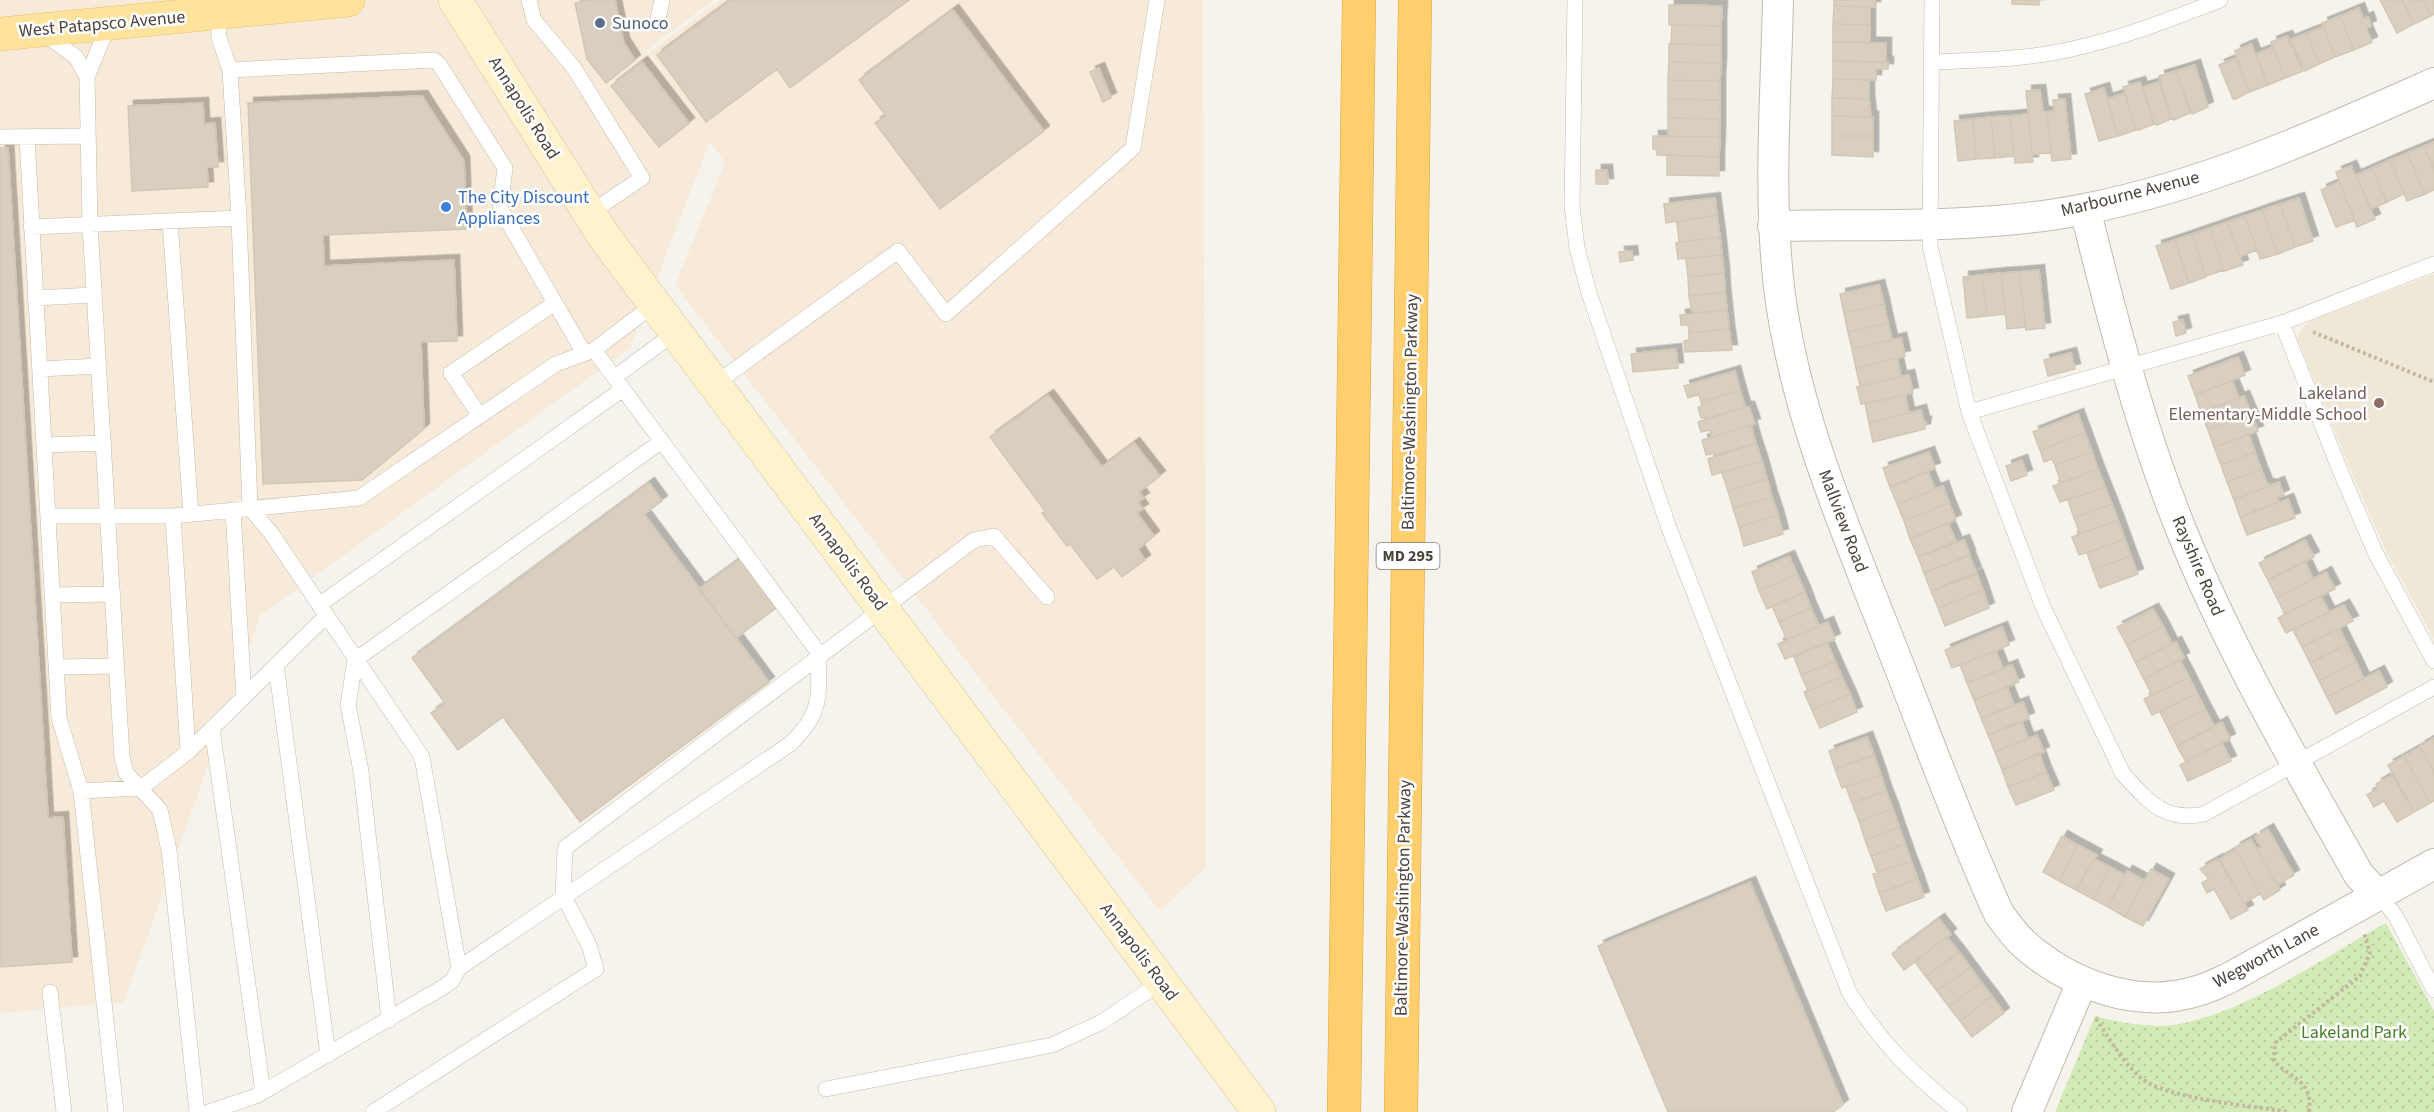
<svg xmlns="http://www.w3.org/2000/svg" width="2434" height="1112" viewBox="0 0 2434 1112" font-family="'Source Sans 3',sans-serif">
  <defs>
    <pattern id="grass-dots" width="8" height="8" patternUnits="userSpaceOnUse" patternTransform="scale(1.5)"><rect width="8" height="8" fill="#d2eab5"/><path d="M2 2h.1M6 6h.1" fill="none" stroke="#b6ca9c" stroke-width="1.8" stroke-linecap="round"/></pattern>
    <filter id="shadow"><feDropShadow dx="5.5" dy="-5.5" stdDeviation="0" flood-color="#0004"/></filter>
  </defs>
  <rect width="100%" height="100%" fill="#f6f3ec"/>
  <path fill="#f7ead8" d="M 0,0 L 714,0 L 646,50 L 673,87 L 650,52 L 720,0 L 1203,0 L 1206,867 L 1160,911 L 675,285 L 725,163 L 710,141 L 630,348 L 261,615 L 124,1002 L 0,1013 Z"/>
  <path fill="#efe8d6" d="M 2434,274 L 2434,639 L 2386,551 L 2350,469 L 2297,337 L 2307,322 Z"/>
  <path fill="url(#grass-dots)" d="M 2386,923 L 2434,1011 L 2434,1112 L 2055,1112 L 2095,1016 C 2116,1022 2137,1025 2158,1026 C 2225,1026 2327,956 2386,923 Z"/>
  <path fill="#d8cfc1" stroke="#d3c7b4" stroke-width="1.5" filter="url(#shadow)" d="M 590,0 L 615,0 L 624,43 L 635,60 L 606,83 L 587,59 L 575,3 Z
    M 731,0 L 909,0 L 790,88 L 777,69 L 706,122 L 657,55 Z
    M 1834,0 L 1875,0 L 1875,7 L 1834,6 Z
    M 2012,0 L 2039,0 L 2039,5 L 2012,4 Z
    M 2380,0 L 2402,0 L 2414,24 L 2397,33 Z
    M 2402,0 L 2423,0 L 2431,16 L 2414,24 Z
    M 2423,0 L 2434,0 L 2434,14 L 2431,16 Z
    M 1669,5 L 1722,6 L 1721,26 L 1669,25 Z
    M 1834,6 L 1870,7 L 1870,25 L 1833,24 Z
    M 2359,8 L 2363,19 L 2368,17 L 2371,26 L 2366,28 L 2372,42 L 2354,50 L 2340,16 Z
    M 953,10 L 1044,131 L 940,209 L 875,123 L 886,116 L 859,80 Z
    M 2340,16 L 2354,50 L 2335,57 L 2322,23 Z
    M 1833,24 L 1870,25 L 1870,42 L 1833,42 Z
    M 1672,25 L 1721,26 L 1721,45 L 1671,44 Z
    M 2323,27 L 2335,57 L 2319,64 L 2307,33 Z
    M 2307,33 L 2319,64 L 2305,71 L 2290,40 Z
    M 2287,36 L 2303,71 L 2285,78 L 2271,42 Z
    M 1833,42 L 1886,43 L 1886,62 L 1833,61 Z
    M 1669,44 L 1721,45 L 1721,63 L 1669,62 Z
    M 2251,44 L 2268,85 L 2249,92 L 2235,51 Z
    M 2273,47 L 2285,78 L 2268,85 L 2256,54 Z
    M 2236,58 L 2249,92 L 2236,99 L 2233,99 L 2219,65 Z
    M 1833,61 L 1888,62 L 1888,69 L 1876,69 L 1876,80 L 1833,79 Z
    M 642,62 L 689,123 L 659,147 L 611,86 Z
    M 1669,62 L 1721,63 L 1720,81 L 1668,80 Z
    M 2195,65 L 2208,107 L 2192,114 L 2176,71 Z
    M 1099,68 L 1111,98 L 1103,102 L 1090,72 Z
    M 2176,71 L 2190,113 L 2174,120 L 2171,119 L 2159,76 Z
    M 1833,79 L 1869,80 L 1869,99 L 1832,98 Z
    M 1668,80 L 1720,81 L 1720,100 L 1668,99 Z
    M 2140,82 L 2154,124 L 2139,130 L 2136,130 L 2123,87 Z
    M 2159,82 L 2171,119 L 2157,125 L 2154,124 L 2143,87 Z
    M 2104,88 L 2118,136 L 2099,141 L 2085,94 Z
    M 2040,90 L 2043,112 L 2047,112 L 2051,153 L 2032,154 L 2026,91 Z
    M 2124,93 L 2136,130 L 2118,136 L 2107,99 Z
    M 422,96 L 464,161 L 467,229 L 323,235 L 324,266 L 454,260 L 457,341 L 421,342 L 424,429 L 362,480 L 263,484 L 248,103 Z
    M 1832,98 L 1869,99 L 1871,117 L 1832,116 Z
    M 1668,99 L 1720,100 L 1720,119 L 1668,118 Z
    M 2065,99 L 2071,159 L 2052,161 L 2047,112 L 2054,111 L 2053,100 Z
    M 203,103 L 204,124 L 215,123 L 218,167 L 207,167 L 208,187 L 132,191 L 128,106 Z
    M 2028,114 L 2033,162 L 2015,163 L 2010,116 Z
    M 1832,116 L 1873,117 L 1873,136 L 1832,136 Z
    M 2010,116 L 2014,156 L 1995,158 L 1991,117 Z
    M 1991,117 L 1995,158 L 1976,159 L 1973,119 Z
    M 1668,118 L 1720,119 L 1720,137 L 1668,137 Z
    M 1973,119 L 1976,159 L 1958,161 L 1954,121 Z
    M 1653,136 L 1720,137 L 1719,157 L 1657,155 L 1656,149 L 1653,149 Z
    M 1832,136 L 1873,136 L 1873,157 L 1832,155 Z
    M 2434,142 L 2434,170 L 2424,146 Z
    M 2424,146 L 2434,170 L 2434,190 L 2425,194 L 2407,153 Z
    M 0,148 L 8,148 L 48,818 L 63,817 L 72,962 L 0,967 Z
    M 2407,153 L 2425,194 L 2407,201 L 2390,160 Z
    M 1667,155 L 1719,157 L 1719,176 L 1667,175 Z
    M 2390,160 L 2404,194 L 2387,202 L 2372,168 Z
    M 2351,166 L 2375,219 L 2357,227 L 2336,172 Z
    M 2372,168 L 2387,202 L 2371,209 L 2356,175 Z
    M 1596,170 L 1607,170 L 1608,184 L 1596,184 Z
    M 2339,182 L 2355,220 L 2336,227 L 2321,190 Z
    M 1715,198 L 1717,215 L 1666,223 L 1664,204 Z
    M 2299,198 L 2313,241 L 2295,247 L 2280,204 Z
    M 2280,204 L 2295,247 L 2278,254 L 2262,210 Z
    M 2262,210 L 2278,254 L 2260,259 L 2245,216 Z
    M 1717,215 L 1720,237 L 1679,242 L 1677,222 Z
    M 2245,216 L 2257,250 L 2240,256 L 2227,222 Z
    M 2227,222 L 2243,265 L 2224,271 L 2210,228 Z
    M 2210,228 L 2224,270 L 2206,276 L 2192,234 Z
    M 2192,234 L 2206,277 L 2189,283 L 2175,240 Z
    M 1720,237 L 1722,255 L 1678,259 L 1676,243 Z
    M 2175,240 L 2189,283 L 2171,289 L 2156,246 Z
    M 1632,251 L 1633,260 L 1620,262 L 1619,252 Z
    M 1722,255 L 1724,273 L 1688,277 L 1686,259 Z
    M 2039,270 L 2045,328 L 2026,330 L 2019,272 Z
    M 2019,272 L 2026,327 L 2007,329 L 2001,273 Z
    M 1724,273 L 1725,292 L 1689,296 L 1688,277 Z
    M 2001,273 L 2005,314 L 1987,316 L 1982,275 Z
    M 1982,275 L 1987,316 L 1967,318 L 1963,277 Z
    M 1879,285 L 1884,304 L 1844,313 L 1840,294 Z
    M 1725,292 L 1727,310 L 1692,313 L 1689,296 Z
    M 1884,304 L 1888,323 L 1848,332 L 1844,313 Z
    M 1727,310 L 1729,329 L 1689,333 L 1688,325 L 1681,325 L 1680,315 Z
    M 2183,320 L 2186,333 L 2176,336 L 2173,322 Z
    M 1888,323 L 1892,340 L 1852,349 L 1848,332 Z
    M 1729,329 L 1732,350 L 1685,352 L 1684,341 L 1689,340 L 1689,333 Z
    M 1901,338 L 1905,356 L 1856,368 L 1852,349 Z
    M 1676,349 L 1678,368 L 1633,372 L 1631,354 Z
    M 2071,353 L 2075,369 L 2048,376 L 2044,360 Z
    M 2238,357 L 2245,375 L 2195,395 L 2188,376 Z
    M 1897,358 L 1901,377 L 1860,386 L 1856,368 Z
    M 1735,371 L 1740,390 L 1701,402 L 1699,394 L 1688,398 L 1684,386 Z
    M 1909,375 L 1913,393 L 1861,404 L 1857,387 Z
    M 2232,381 L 2239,398 L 2201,412 L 2195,395 Z
    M 1740,390 L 1745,407 L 1706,419 L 1706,417 L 1701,418 L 1698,407 L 1702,406 L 1701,402 Z
    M 1048,395 L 1102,467 L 1134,443 L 1160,476 L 1139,492 L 1144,498 L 1138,502 L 1143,509 L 1137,513 L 1154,536 L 1138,549 L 1145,560 L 1122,577 L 1114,567 L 1097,579 L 1070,544 L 1067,546 L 1042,513 L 1045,511 L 990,437 Z
    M 1905,395 L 1909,413 L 1869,423 L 1865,404 Z
    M 2244,396 L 2251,413 L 2208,430 L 2201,412 Z
    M 1745,407 L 1749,407 L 1755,424 L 1712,437 L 1710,430 L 1701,432 L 1698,422 Z
    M 1921,410 L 1924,422 L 1926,422 L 1925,429 L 1873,442 L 1869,423 Z
    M 2251,413 L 2258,431 L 2214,447 L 2208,430 Z
    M 2078,414 L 2085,433 L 2040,450 L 2033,432 Z
    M 1751,425 L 1756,443 L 1717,455 L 1716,453 L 1706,455 L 1702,440 Z
    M 2085,433 L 2092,452 L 2055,465 L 2052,459 L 2044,462 L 2040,450 Z
    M 2249,435 L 2255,452 L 2221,465 L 2214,447 Z
    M 1756,443 L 1762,461 L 1712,475 L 1708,459 Z
    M 1929,452 L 1935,468 L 1890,487 L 1883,468 Z
    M 2092,452 L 2098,469 L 2061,483 L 2055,465 Z
    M 2255,452 L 2261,469 L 2227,482 L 2221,465 Z
    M 2022,460 L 2027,475 L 2011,481 L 2006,466 Z
    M 1762,461 L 1767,479 L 1728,491 L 1722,473 Z
    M 2098,469 L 2105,487 L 2060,502 L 2053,486 Z
    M 2261,469 L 2267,484 L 2272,485 L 2234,500 L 2227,482 Z
    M 1928,472 L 1935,489 L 1897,504 L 1890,487 Z
    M 1767,479 L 1772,497 L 1733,508 L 1728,491 Z
    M 2279,482 L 2284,495 L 2277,498 L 2278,502 L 2240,517 L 2234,500 Z
    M 649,483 L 662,501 L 644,514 L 769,682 L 580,822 L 503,717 L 458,750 L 431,713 L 445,703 L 412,658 Z
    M 1943,486 L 1949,503 L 1904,521 L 1897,504 Z
    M 2105,487 L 2112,504 L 2074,518 L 2068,500 Z
    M 1772,497 L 1778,515 L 1739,527 L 1733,508 Z
    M 2288,499 L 2295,518 L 2247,535 L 2240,517 Z
    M 1949,503 L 1956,520 L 1910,539 L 1904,521 Z
    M 2112,504 L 2118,520 L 2080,534 L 2074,518 Z
    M 1778,515 L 1783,534 L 1744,546 L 1739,527 Z
    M 2118,520 L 2125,539 L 2079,555 L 2072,537 Z
    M 1948,523 L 1956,541 L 1918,557 L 1910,539 Z
    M 2125,539 L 2131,556 L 2093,570 L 2087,553 Z
    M 1964,540 L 1970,555 L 1924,573 L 1918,557 Z
    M 2305,540 L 2314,557 L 2268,580 L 2259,563 Z
    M 1969,555 L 1976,572 L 1931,591 L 1924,573 Z
    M 1789,556 L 1797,574 L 1759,591 L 1752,572 Z
    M 2131,556 L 2138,574 L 2100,588 L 2093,570 Z
    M 740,559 L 776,608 L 736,638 L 699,589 Z
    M 2305,562 L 2313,579 L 2277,598 L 2268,580 Z
    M 2326,572 L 2335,589 L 2285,614 L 2277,598 Z
    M 1797,574 L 1805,592 L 1767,609 L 1759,591 Z
    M 1977,574 L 1983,590 L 1938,608 L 1931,591 Z
    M 1983,590 L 1989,608 L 1945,626 L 1938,608 Z
    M 1805,592 L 1811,608 L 1779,622 L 1772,606 Z
    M 2321,596 L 2329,612 L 2286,633 L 2278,618 Z
    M 2344,605 L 2353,621 L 2302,647 L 2293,630 Z
    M 1811,608 L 1819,626 L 1787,640 L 1779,622 Z
    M 2153,609 L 2163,626 L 2127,645 L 2117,627 Z
    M 1828,622 L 1835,639 L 1785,659 L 1778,644 Z
    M 2163,626 L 2172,644 L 2135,662 L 2127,645 Z
    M 2002,627 L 2009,645 L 1952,668 L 1945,650 Z
    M 2339,628 L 2347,644 L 2310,663 L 2302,647 Z
    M 2176,642 L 2184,658 L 2144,679 L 2135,662 Z
    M 1827,643 L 1835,661 L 1801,675 L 1794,657 Z
    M 2347,644 L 2356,662 L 2319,681 L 2310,663 Z
    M 1996,651 L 2003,669 L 1967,683 L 1960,665 Z
    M 2180,660 L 2189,677 L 2152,695 L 2144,679 Z
    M 1835,661 L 1842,677 L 1808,691 L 1801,675 Z
    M 2356,662 L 2364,679 L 2327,697 L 2319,681 Z
    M 2012,665 L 2019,682 L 1974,700 L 1967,683 Z
    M 2379,671 L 2387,687 L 2336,714 L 2327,697 Z
    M 1842,677 L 1850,694 L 1812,710 L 1804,692 Z
    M 2189,677 L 2197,693 L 2152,715 L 2144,699 Z
    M 2007,687 L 2014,705 L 1981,718 L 1974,700 Z
    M 2197,693 L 2205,709 L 2168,728 L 2160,712 Z
    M 1850,694 L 1857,712 L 1820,728 L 1812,710 Z
    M 2023,702 L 2029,718 L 1988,735 L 1981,718 Z
    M 2205,709 L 2214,726 L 2177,746 L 2168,728 Z
    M 2022,722 L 2028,738 L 1995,752 L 1988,735 Z
    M 2222,722 L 2230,739 L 2186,762 L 2177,746 Z
    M 2037,735 L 2044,752 L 2002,770 L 1995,752 Z
    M 1867,737 L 1874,755 L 1835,769 L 1829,751 Z
    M 2434,738 L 2434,772 L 2420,746 Z
    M 2222,743 L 2231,761 L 2188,781 L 2180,765 Z
    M 2420,747 L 2434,772 L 2434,801 L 2430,803 L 2404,756 Z
    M 2039,753 L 2046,772 L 2008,787 L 2002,770 Z
    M 1874,755 L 1881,775 L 1842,788 L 1835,769 Z
    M 2404,756 L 2430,803 L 2414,812 L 2388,765 Z
    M 2046,772 L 2054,790 L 2016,805 L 2008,787 Z
    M 1881,775 L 1886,791 L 1852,803 L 1846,787 Z
    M 2392,775 L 2414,812 L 2397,822 L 2384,801 L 2374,807 L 2367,795 L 2378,788 L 2376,784 Z
    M 1886,791 L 1893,809 L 1859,821 L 1852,803 Z
    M 1893,809 L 1899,827 L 1865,840 L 1859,821 Z
    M 1899,827 L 1905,844 L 1871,856 L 1865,840 Z
    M 2268,829 L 2294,875 L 2277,885 L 2257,849 L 2261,847 L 2255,837 Z
    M 2062,836 L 2078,845 L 2059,881 L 2043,872 Z
    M 2251,839 L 2280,890 L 2264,900 L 2235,848 Z
    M 1905,844 L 1911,861 L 1877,872 L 1871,856 Z
    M 2078,845 L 2097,855 L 2076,890 L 2059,881 Z
    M 2236,849 L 2260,894 L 2244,903 L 2220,859 Z
    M 2094,859 L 2110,867 L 2093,899 L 2076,890 Z
    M 2218,859 L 2248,910 L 2231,919 L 2214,889 L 2207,893 L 2202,883 L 2209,879 L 2200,869 Z
    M 1911,861 L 1918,879 L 1879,893 L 1873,874 Z
    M 2110,867 L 2125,875 L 2108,907 L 2093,899 Z
    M 2151,869 L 2169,879 L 2143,926 L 2125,917 Z
    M 2127,871 L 2144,880 L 2125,917 L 2108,907 Z
    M 1918,879 L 1924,897 L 1886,911 L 1879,893 Z
    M 1750,882 L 1843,1105 L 1833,1112 L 1668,1112 L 1598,946 Z
    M 1939,919 L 1951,934 L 1904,970 L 1892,954 Z
    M 1947,937 L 1959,952 L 1926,977 L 1915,962 Z
    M 1959,952 L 1970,967 L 1937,991 L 1926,977 Z
    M 1970,967 L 1981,982 L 1949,1007 L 1937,991 Z
    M 1981,982 L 1992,996 L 1960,1021 L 1949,1007 Z
    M 1992,996 L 2004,1013 L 1972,1037 L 1960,1021 Z"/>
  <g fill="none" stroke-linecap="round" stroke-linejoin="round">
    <g stroke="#c2bbae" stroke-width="16">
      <path id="service" d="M 529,0 L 534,20 L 574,68 L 642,178 L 590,213
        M 1575,0 L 1572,206 L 1577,248 L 1589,293 L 1669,528 L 1849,992 C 1880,1042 1914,1076 1960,1112
        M 1932,0 L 1930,246 L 1969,412 L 2043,607 L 2123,774 C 2149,802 2164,822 2204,814 L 2434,687
        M 657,24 L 662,0
        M 114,25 L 103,38 L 87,77 L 90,225 L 122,757 L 126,773 L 160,810 L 169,850 L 197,1112
        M 43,33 L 76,57 L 87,77
        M 1931,62 C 1978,60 2026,60 2072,49 C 2123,38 2171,19 2220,0
        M 230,70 L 434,60 L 439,64 L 505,168 L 500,208 L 584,353
        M 0,137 L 88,136
        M 27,137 L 59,718 L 81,791 L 116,1112
        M 170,221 L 191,514
        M 31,227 L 239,218
        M 35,298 L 94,295
        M 2282,323 L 2341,473 L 2376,554 L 2434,661
        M 594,350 L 821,656
        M 40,369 L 99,366
        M 615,377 L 676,332
        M 715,384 L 898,251 L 946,314 L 1133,148 L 1157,0
        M 1969,412 L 2282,323 L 2434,264
        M 480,416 L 451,373 L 555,303
        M 44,445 L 104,443
        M 233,510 L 244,697
        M 48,516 L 173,516 L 359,498 L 556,364 L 594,350 L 656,303
        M 173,516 L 188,752
        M 52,595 L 113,594
        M 319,605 L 623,389
        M 276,665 L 328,1055
        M 56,667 L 117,666
        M 212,728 L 263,1092
        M 81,791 L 141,788 L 188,752 L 326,616
        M 2378,895 L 2395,915 L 2434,990
        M 459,968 L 790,744 C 820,716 820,698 818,659
        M 50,992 L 64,1112
        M 389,1020 L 361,771 L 348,705 L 355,660 L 662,441
        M 826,1089 L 1052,1045 L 1102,1022 L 1161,982
        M 208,1112 L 256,1096 L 440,989 L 452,981 L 459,968 L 422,757 L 271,533 L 250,508 L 239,218 L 230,70 L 219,38 L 218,14
        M 373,1112 L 596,969 L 589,945 L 563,895 L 565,848 L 974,540 L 994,536 L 1047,597"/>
    </g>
    <g stroke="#c2bbae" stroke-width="32">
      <path id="minor" d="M 1778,0 C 1776,95 1768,193 1779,287 C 1794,412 1845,528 1890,643 C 1926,734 1959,826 1999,914 C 2007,924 2014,935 2023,943 C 2068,984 2137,1010 2197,991 C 2209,988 2220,982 2231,977 L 2434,864
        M 2085,209 C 2112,317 2139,424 2180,527 C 2229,649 2295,762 2359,875 L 2378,895
        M 1773,226 C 1875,224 1986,229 2085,209 C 2207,185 2322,133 2434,83
        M 2027,1112 L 2082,982"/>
    </g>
    <g stroke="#d6c79b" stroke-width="34">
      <path id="secondary" d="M 455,0 L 605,238 L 1259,1112"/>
    </g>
    <g stroke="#e6c16a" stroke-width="34">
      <path id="primary" d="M 0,34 L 348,0"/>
    </g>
    <g stroke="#e0a43c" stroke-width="34">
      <path id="motorway" d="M 1344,1112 L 1359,0
        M 1401,1112 L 1415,0"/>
    </g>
    <path stroke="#c4b79f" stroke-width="4" stroke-dasharray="3 3" stroke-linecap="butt" d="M 2313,332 L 2434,382
      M 2096,1019 C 2110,1039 2122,1062 2141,1078 C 2165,1099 2254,1106 2289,1112
      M 2309,1112 C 2313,1080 2292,1080 2274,1061 L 2275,1043 L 2360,976 L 2370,953 L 2364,933"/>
    <use href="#service" stroke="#fff" stroke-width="15"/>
    <use href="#minor" stroke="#fff" stroke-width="30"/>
    <use href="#secondary" stroke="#fff3cd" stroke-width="33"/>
    <use href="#primary" stroke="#ffe39c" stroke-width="33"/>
    <use href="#motorway" stroke="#ffcf6e" stroke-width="33"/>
  </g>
  <circle fill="#5c6f8a" stroke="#fff" stroke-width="2" cx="600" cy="23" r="6"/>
  <circle fill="#3f7fe0" stroke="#fff" stroke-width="2" cx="446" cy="207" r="6"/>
  <circle fill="#8d6e63" stroke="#fff" stroke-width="2" cx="2379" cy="403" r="6"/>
  <g text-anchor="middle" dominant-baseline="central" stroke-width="5" stroke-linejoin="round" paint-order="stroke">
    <rect fill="#fff" stroke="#817c74" stroke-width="1.5" x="1376.5" y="543" width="63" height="26" rx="4.5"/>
    <g font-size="16" font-weight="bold" fill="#4b4439">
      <text x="1408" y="556">MD 295</text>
    </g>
    <g font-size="18" fill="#4e5e75" stroke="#fff" text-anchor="start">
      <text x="612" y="23">Sunoco</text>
    </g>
    <g font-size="18" fill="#4b4439" stroke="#fff">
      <text transform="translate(102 24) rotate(-5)">West Patapsco Avenue</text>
      <text transform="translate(524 108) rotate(58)">Annapolis Road</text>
      <text transform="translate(2130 194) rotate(-14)">Marbourne Avenue</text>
      <text transform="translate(1410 412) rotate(-89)">Baltimore-Washington Parkway</text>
      <text transform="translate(1843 521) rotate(69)">Mallview Road</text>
      <text transform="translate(848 562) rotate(53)">Annapolis Road</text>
      <text transform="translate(2198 566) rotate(67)">Rayshire Road</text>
      <text transform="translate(1403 898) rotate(-89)">Baltimore-Washington Parkway</text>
      <text transform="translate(1139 952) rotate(53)">Annapolis Road</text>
      <text transform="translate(2266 956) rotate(-28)">Wegworth Lane</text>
    </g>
    <g font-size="18" fill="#366cbe" stroke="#fff" text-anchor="start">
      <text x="458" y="197">The City Discount<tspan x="458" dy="21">Appliances</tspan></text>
    </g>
    <g font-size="18" fill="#785e54" stroke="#fff" text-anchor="end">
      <text x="2367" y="393">Lakeland<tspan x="2367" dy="21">Elementary-Middle School</tspan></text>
    </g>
    <g font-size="18" fill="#4a7f2a" stroke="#fff">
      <text x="2354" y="1032">Lakeland Park</text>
    </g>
  </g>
</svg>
